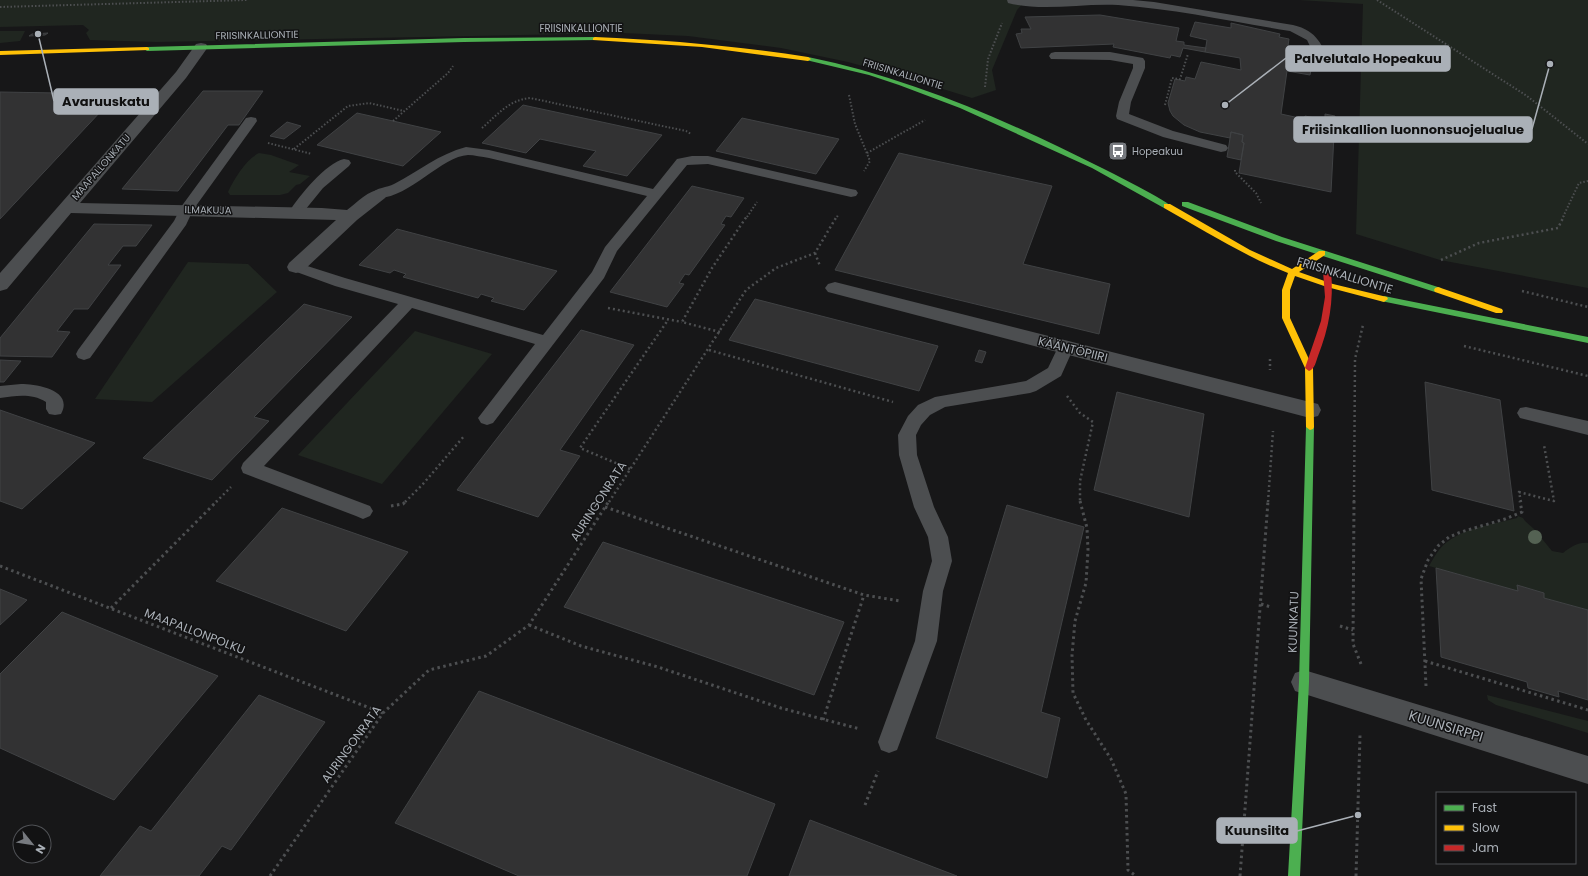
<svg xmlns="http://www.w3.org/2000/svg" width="1588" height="876" viewBox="0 0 1588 876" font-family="Poppins,sans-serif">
  <rect width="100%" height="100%" fill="#171718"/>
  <path fill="#202620" d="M 0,0 L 1026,0 L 1017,10 L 992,70 L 996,90 L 972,98 L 917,81 L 848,62 L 781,48 L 688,36 L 623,33 L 157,42 L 90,40 L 86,33 L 89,30 L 83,25 L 0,27 Z
    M 1299,0 L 1588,0 L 1588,288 L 1440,260 L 1356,234 L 1363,4 Z
    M 25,31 L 20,41 L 0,43 L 0,31 Z
    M 259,153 L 271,155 L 299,165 L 289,172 L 310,176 L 300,184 L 296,185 L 288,193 L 280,195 L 230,195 L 228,192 C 234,179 246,159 259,153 Z
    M 188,262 L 248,264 L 277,292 L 152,402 L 95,399 Z
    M 415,331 L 492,354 L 382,484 L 298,455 Z
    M 1518,516 L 1523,518 L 1525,521 L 1534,529 L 1552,551 L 1563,553 C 1571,547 1578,542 1588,543 L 1588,610 L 1544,598 L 1544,593 L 1517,585 L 1518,591 L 1429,566 C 1432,561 1435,555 1439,550 C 1457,528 1491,525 1517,518 Z
    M 1487,695 L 1588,721 L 1588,733 L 1496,705 L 1488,700 Z"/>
  <path fill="#323233" stroke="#404244" d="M 1100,15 L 1179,28 L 1176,41 L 1184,42 L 1184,45 L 1206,48 L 1205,52 L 1183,48 L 1180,57 L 1171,55 L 1170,58 L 1113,47 L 1114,44 L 1021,48 L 1016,34 L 1022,33 L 1021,29 L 1031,29 L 1025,17 Z
    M 1195,22 L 1231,28 L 1231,23 L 1280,34 L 1279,37 L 1289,39 L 1287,52 L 1298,54 L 1297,67 L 1311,70 L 1310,75 L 1287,71 L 1281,114 L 1304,119 L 1305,116 L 1325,120 L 1325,114 L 1335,116 L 1331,192 L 1239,173 L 1244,143 L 1242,142 L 1243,135 L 1231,132 L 1230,138 L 1200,132 L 1184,125 L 1173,116 L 1170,111 L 1168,103 L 1175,79 L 1185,81 L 1186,77 L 1195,79 L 1201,62 L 1241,70 L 1240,58 L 1205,52 L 1207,40 L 1190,36 Z
    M 48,33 L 45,35 L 29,36 L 32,34 Z
    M 203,91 L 263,91 L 239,125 L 228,125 L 178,191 L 122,189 Z
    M 0,92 L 117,94 L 0,219 Z
    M 523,105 L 662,135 L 627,176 L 583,166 L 596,151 L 540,139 L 526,153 L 482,143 Z
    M 357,113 L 393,121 L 441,132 L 403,166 L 317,145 Z
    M 742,118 L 839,139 L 816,174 L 716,151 Z
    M 287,122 L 301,126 L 284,139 L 270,136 Z
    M 1231,132 L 1243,135 L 1242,142 L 1244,143 L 1241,160 L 1227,157 Z
    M 899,153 L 1052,186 L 1023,264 L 1110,284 L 1099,334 L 835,270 Z
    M 692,186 L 744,198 L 731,217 L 726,216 L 721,224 L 725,225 L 689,275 L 685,274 L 679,283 L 684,284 L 667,307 L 610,292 Z
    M 94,224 L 152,225 L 136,246 L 123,246 L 108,265 L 121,265 L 88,309 L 74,309 L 57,331 L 70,332 L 52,357 L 0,356 L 0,338 Z
    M 397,229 L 557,271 L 524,310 L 491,301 L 494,298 L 481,294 L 478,298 L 403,277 L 406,274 L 394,270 L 390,273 L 359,265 Z
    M 755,299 L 938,346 L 919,391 L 729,340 Z
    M 304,304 L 352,317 L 254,417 L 269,421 L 212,480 L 143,458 Z
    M 581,330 L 634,345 L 560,450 L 580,456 L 538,517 L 457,490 Z
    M 979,350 L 986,352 L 982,363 L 975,361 Z
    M 0,360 L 21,361 L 4,382 L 0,382 Z
    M 1425,382 L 1500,400 L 1514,511 L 1432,490 Z
    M 1117,392 L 1204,414 L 1189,517 L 1094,490 Z
    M 0,410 L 95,443 L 22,509 L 0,501 Z
    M 1007,505 L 1084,527 L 1041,712 L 1060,718 L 1047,778 L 936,738 Z
    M 282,508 L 408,552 L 346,631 L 216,581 Z
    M 603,542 L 844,622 L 814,695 L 564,607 Z
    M 1436,568 L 1518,591 L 1517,585 L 1544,593 L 1544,598 L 1588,610 L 1588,700 L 1558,691 L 1559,697 L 1528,688 L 1527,682 L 1441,657 Z
    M 0,589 L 27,600 L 0,625 Z
    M 62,612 L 218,676 L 114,800 L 0,748 L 0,674 Z
    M 479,691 L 775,804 L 747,876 L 519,876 L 395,823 Z
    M 259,695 L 325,722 L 231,850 L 222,846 L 199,876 L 100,876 L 140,826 L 151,831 Z
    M 810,820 L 957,876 L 789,876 Z"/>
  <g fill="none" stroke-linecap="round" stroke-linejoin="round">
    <path stroke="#4d4f51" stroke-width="2" stroke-dasharray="1.5 2" stroke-linecap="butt" d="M 1377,0 L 1527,96 L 1588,144
      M 0,7 L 247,0
      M 985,87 L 988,59 L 1002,23
      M 849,95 L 855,124 L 870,161 L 864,171
      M 1165,105 L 1172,78 L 1180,79 L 1188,54
      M 393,121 L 448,73 L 453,66
      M 482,128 C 497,115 509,100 530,98 L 686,131 L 691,134
      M 268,143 L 312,154
      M 294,149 L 348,106 L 369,103 L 404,111
      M 867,153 L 925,120
      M 1235,170 L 1235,172 L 1256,193 L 1261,203
      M 747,217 L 757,202
      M 837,217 L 838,215
      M 1563,217 L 1579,183 L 1588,181"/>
    <path stroke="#4d4f51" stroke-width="2.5" stroke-dasharray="2 3" stroke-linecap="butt" d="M 815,253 L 820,266
      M 1441,260 L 1479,243 L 1558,228 L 1564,216
      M 1522,291 L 1588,307
      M 608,308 L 682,322
      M 720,332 L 682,322 L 712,268 L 747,216
      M 1464,346 L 1588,376
      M 709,350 L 893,402
      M 1270,359 L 1270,370
      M 1067,396 L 1080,413 L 1093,422 L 1080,481 L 1080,502
      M 630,469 L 580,448 L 668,320
      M 216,502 L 231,487
      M 405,502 L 423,484 L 465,435
      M 609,502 L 746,290 L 776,268 L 815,253 L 837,216
      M 1268,502 L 1273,431
      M 1354,502 L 1355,359 L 1363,325
      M 1521,502 L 1519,492 L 1554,501 L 1544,445"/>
    <path stroke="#4d4f51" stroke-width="3" stroke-dasharray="2.5 3.5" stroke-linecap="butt" d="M 1080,501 L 1087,528 L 1088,550 L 1086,583 L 1075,621 L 1072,655 L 1073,693 L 1086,720 L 1111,759 L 1126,794 L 1128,870 L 1136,876
      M 1354,501 L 1353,644 L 1361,664
      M 391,506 L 403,504 L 406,501
      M 605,507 L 864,595 L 900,601
      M 0,566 L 383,713
      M 1261,604 L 1271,607
      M 111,608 L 217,501
      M 529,625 L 581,646 L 658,667 L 781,708 L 860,729
      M 1340,626 L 1353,630
      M 1425,661 L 1588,710
      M 1426,686 L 1421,579 L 1428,560 L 1438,546 L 1449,537 L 1461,532 L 1505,519 L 1522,512 L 1520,501
      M 823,720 L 864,595
      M 865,805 L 878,771
      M 270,876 L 383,713 L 429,670 L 486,656 L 529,625 L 609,501
      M 1240,876 L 1268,501
      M 1356,876 L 1360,735"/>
    <path fill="#4c4e50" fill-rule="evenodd" d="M 1007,0 L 1133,0 L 1154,2 L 1293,25 C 1318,31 1322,45 1331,66 L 1329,69 L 1321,69 L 1307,40 L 1290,31 C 1233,22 1176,9 1118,5 C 1082,3 1043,12 1008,3 Z
      M 1055,52 L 1110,52 L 1143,58 L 1145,61 L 1145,68 L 1131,102 L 1129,114 L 1173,131 L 1226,145 L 1228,148 L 1226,151 L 1221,152 L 1163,137 L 1117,119 L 1116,116 L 1119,102 L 1133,68 L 1133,64 L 1110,60 L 1051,59 L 1049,56 L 1051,53 Z
      M 251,117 L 256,118 L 257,121 L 193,210 L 186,225 L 90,358 L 84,360 L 78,358 L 76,354 L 78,350 L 174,221 L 181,207 L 246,118 Z
      M 466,147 L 489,150 L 653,189 L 677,159 L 692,156 L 708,156 L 851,189 L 856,190 L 858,193 L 856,196 L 851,197 L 708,164 L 687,165 L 617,251 L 604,278 L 493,423 L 487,425 L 481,423 L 478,418 L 535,344 L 412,308 L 264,466 L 370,506 L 373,511 L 370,516 L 363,519 L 356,516 L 243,473 L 241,468 L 243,463 L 398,304 L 335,286 L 291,270 L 288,267 L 291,264 L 296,262 L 301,264 L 345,278 L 543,335 L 592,272 L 605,247 L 647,196 L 489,158 C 482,157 474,155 468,155 C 441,156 403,204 374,197 L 372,194 C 376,187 387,188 394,184 C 419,171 439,154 466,147 Z
      M 344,159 L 349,160 L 351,163 L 349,166 L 323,188 L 301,215 L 296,216 L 291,215 L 289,212 C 299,196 326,163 344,159 Z
      M 1066,341 L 1072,343 L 1074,347 L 1061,376 L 1036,391 L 1030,393 L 945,407 L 930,415 L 921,425 L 916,435 L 917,455 L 934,507 L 948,537 L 952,561 L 943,591 L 937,641 L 900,742 L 897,750 L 889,753 L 881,750 L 878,742 L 915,641 L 923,591 L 932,561 L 928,537 L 914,507 L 899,455 L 898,435 L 908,416 L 918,405 L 935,397 L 1026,381 L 1048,368 L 1060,343 Z
      M 21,384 C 37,384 74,390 61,414 L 55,415 L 49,414 L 46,409 L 46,402 C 31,393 16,396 0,398 L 0,386 Z
      M 1526,407 L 1588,421 L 1588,435 L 1520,418 L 1517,413 L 1520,408 Z"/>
    <path fill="#4c4e50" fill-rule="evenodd" d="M 201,43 L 206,44 L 208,47 L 186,78 L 80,203 L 322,208 L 347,210 C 358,202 371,187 385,190 L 388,194 L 385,198 L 357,220 L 303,271 L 296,273 L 289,271 L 287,267 L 289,263 L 336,220 L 71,213 L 7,289 L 0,291 L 0,273 L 176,72 L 196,44 Z
      M 835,282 L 1310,402 L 1318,404 L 1321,410 L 1318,416 L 1310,418 L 828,292 L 825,288 L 828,284 Z
      M 1304,670 L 1588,756 L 1588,784 L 1295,691 L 1291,682 L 1295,673 Z"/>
    <path fill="#4caf50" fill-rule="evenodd" d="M 595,37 L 597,38 L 597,40 L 464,42 L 147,51 L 144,49 L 147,47 L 464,38 Z
      M 808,57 C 911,78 1008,121 1102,168 C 1118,176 1134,184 1150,193 C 1157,197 1165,201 1171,206 L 1170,208 L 1164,208 L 1092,168 L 960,108 L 899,85 L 869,75 L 806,60 L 806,58 Z
      M 1182,202 L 1188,202 L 1282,237 L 1441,288 L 1442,290 L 1441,292 L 1435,292 L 1276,241 L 1182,206 Z
      M 1384,296 L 1588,337 L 1588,343 L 1381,301 L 1380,299 Z
      M 1310,424 L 1314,427 L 1309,682 L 1300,876 L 1288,876 L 1299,682 L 1306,427 Z"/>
    <path fill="#ffc107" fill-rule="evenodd" d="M 595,37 C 667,40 737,46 808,57 L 811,59 L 808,61 L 702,47 L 593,40 L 593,38 Z
      M 147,47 L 149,48 L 149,50 L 0,55 L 0,51 Z
      M 1164,204 L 1170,204 L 1250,250 L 1292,269 L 1319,251 L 1325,251 L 1325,255 L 1299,272 L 1333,284 L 1387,297 L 1388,299 L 1384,302 L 1327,287 L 1295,276 L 1290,290 L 1290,318 L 1313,368 L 1314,427 L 1313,429 L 1310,430 L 1306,427 L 1305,368 L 1282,318 L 1282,290 L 1288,273 C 1244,256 1205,231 1164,208 Z
      M 1438,287 L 1502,309 L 1503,311 L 1502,313 L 1496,313 L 1435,292 L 1434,290 L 1435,288 Z"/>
    <path fill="#c62828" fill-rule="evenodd" d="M 1324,269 L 1327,269 L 1331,271 C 1334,301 1329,328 1318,356 C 1316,361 1315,369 1309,371 L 1305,368 L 1321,321 L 1325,297 L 1323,271 Z"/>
  </g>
  <circle fill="#546253" cx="1535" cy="537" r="7"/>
  <defs>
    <g id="bus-square" transform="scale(1)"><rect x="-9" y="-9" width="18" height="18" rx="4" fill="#777a7f" stroke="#121213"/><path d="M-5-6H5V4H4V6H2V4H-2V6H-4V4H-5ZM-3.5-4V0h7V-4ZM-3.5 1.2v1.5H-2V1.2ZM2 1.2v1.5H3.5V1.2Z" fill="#fff"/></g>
  </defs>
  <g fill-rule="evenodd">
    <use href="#bus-square" x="1118" y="151"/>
  </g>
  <g text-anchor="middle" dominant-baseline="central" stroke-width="3" stroke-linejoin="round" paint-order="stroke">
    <g font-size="10" fill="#aab0b7" stroke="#121213">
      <text x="581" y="28">FRIISINKALLIONTIE</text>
      <text transform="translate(257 35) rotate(-1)">FRIISINKALLIONTIE</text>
      <text transform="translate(903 74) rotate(17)">FRIISINKALLIONTIE</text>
      <text transform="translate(101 167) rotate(-49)">MAAPALLONKATU</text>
      <text transform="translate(208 210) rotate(1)">ILMAKUJA</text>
    </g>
    <g font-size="10" fill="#aab0b7" stroke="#121213" text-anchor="start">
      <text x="1132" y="151">Hopeakuu</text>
    </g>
    <g font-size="12" fill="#aab0b7" stroke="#121213">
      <text transform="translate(1345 275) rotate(17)">FRIISINKALLIONTIE</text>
      <text transform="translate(1073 349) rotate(14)">KÄÄNTÖPIIRI</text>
      <text transform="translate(598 501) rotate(-57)">AURINGONRATA</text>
      <text transform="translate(1293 622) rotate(-88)">KUUNKATU</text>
      <text transform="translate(195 631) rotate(21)">MAAPALLONPOLKU</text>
      <text transform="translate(351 744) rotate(-54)">AURINGONRATA</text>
    </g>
    <g font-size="14" fill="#aab0b7" stroke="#121213">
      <text transform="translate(1446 726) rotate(17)">KUUNSIRPPI</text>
    </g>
  </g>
  <path fill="none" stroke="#aab0b7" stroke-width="1.5" d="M1225 105L1286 58M38 34L54 101M1550 64L1532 129M1358 815L1297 831"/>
  <g fill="#aab0b7" stroke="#121213" stroke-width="1.5">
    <circle cx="1225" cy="105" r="4"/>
    <circle cx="38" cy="34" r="4"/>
    <circle cx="1550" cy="64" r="4"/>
    <circle cx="1358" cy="815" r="4"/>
  </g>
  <g fill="#aab0b7" stroke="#aab0b7" stroke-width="1.5">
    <rect x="1286" y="46" width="164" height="25" rx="4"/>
    <rect x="54" y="89" width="104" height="25" rx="4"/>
    <rect x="1294" y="117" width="238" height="25" rx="4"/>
    <rect x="1217" y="818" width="80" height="25" rx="4"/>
  </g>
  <g font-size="13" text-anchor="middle" font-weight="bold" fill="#111">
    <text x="1368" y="63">Palvelutalo Hopeakuu</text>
    <text x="106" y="106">Avaruuskatu</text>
    <text x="1413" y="134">Friisinkallion luonnonsuojelualue</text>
    <text x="1257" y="835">Kuunsilta</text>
  </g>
  <rect x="1436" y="792" width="140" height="72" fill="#121213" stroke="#4f5155"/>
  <rect x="1444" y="805" width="20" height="6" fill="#4caf50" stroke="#4f5155"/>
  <text x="1472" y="812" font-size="12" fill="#aab0b7">Fast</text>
  <rect x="1444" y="825" width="20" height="6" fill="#ffc107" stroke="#4f5155"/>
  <text x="1472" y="832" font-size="12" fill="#aab0b7">Slow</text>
  <rect x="1444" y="845" width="20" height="6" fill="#c62828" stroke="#4f5155"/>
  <text x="1472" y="852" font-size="12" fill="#aab0b7">Jam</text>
  <g transform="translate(32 844) rotate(120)"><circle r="19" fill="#121213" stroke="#4f5155"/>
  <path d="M0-3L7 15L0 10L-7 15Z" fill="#777a7f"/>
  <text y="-6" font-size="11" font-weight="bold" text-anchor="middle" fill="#aab0b7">N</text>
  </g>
</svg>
